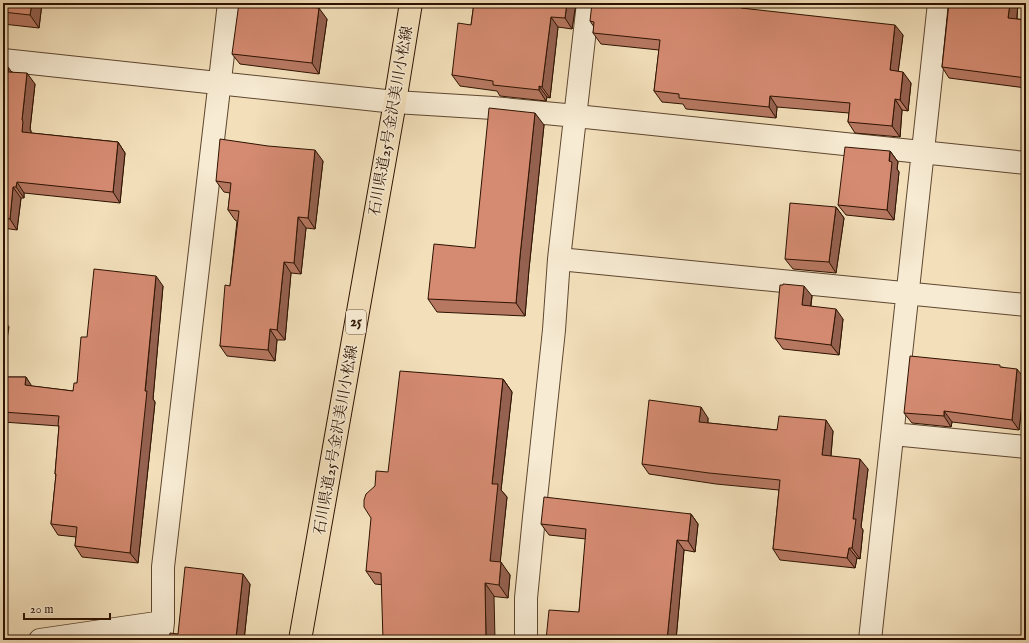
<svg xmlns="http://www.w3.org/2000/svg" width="1029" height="643" viewBox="0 0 1029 643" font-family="'IM FELL English','Noto Serif JP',serif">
  <rect width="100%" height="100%" fill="#f3e0bb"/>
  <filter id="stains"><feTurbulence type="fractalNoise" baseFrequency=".005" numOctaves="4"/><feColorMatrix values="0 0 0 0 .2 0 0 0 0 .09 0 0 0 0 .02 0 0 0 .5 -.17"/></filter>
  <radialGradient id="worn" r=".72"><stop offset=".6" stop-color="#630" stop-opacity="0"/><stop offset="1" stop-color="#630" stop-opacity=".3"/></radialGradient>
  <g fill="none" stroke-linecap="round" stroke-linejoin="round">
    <g stroke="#5e462f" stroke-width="24">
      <path id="minor" d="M 3,60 L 395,102 L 493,108 L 576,116 L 1026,163
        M 559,259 L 1026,305
        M 893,434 L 1026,447
        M 40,640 L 163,622
        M 161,640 L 163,622 L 163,567 L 229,3
        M 526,640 L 526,598 L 534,517 L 554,330 L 559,259 L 588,3
        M 870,640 L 939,3"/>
    </g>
    <g stroke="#2d1200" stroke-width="24">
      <path id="primary" d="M 300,640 L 395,102 L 411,3"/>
    </g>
    <use href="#minor" stroke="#f7ebd3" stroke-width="22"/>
    <use href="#primary" stroke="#f3e0bb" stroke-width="22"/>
  </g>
  <path fill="#b77862" stroke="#2d1200" d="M 3,3 L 42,3 L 39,28 L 3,24 Z
    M 474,3 L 576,3 L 572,29 L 558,27 L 550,98 L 547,97 L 546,101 L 500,96 L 497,91 L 460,86 L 452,75 L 471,25 Z
    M 945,3 L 1018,3 L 1017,19 L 1026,20 L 1026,88 L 949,78 L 942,67 L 948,8 Z
    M 741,7 L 742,8 L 903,35 L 898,71 L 911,83 L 908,111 L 902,110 L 900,137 L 855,133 L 848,122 L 849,113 L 777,107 L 776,118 L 686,109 L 683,104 L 662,102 L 654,91 L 659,50 L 601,44 L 593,33 L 594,27 L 590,21 Z
    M 327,19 L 319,74 L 240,64 L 232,54 Z
    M 3,67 L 35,84 L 30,129 L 31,131 L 31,133 L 118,142 L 125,153 L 120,203 L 24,193 L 24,198 L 21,198 L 17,230 L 3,228 Z
    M 544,125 L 529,269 L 525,316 L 437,312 L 428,299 L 475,248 Z
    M 890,151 L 898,162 L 897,169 L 899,172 L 894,220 L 846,215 L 838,205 Z
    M 323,161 L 315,229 L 306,228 L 301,274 L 291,273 L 285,340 L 277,340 L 275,361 L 227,356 L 220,346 L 230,286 L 237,221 L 235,220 L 228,210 L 230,193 L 224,192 L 216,181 Z
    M 836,207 L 844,218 L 836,273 L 793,269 L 785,259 Z
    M 163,286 L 153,399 L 155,402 L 138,563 L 82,557 L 75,546 L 76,537 L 58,535 L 51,524 L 56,475 L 55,474 L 59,427 L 59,426 L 3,422 L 3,377 L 26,377 L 31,386 L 73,391 L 77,383 L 87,337 Z
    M 812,296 L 811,306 L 843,319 L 839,355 L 783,349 L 775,338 Z
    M 1002,367 L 1025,379 L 1019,430 L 952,422 L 951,427 L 912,423 L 904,413 Z
    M 503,379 L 512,392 L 501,490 L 507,497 L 500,562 L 510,575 L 508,598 L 375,584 L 366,571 Z
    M 708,418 L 708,423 L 777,430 L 833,431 L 831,456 L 868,469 L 861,527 L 863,530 L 860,559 L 857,558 L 855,568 L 780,560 L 773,549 L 779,490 L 716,484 L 649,474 L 642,464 Z
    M 691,514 L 698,524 L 695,552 L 684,550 L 676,640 L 579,612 L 586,539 L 549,535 L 541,524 Z
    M 250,584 L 244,640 L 169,640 L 178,634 Z"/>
  <path fill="#956150" stroke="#2d1200" d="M 32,3 L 42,3 L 39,28 L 30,15 Z
    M 567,3 L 576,3 L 572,29 L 565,18 Z
    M 1010,3 L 1018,3 L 1016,28 L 1008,18 Z
    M 319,8 L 327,19 L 319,74 L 312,63 Z
    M 551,17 L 558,27 L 550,98 L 542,87 Z
    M 1026,20 L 1026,39 L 1024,36 Z
    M 895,25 L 903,35 L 897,81 L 890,70 Z
    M 8,67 L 16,78 L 8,72 Z
    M 903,72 L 911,83 L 908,111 L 900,100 Z
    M 27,73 L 35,84 L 30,129 L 31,131 L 30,143 L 22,132 L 22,120 Z
    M 539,86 L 547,97 L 546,101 L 539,90 Z
    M 770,96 L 777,107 L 776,118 L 769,107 Z
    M 895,99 L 902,110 L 900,137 L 892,126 Z
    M 535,113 L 544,125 L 529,269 L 525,316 L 516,303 L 520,256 Z
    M 118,142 L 125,153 L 120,203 L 113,192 Z
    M 315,150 L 323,161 L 315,229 L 308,218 Z
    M 890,151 L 898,162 L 897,169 L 899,172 L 894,220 L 887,210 Z
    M 17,182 L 24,193 L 24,198 L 16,187 Z
    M 13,187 L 21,198 L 17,230 L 10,219 Z
    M 836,207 L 844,218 L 836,273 L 829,262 Z
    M 298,217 L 306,228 L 301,274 L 294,263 Z
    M 284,262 L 291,273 L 285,340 L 277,330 Z
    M 156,276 L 163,286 L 153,399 L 155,402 L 138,563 L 130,553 Z
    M 804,286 L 812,296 L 809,316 L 802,305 Z
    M 836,309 L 843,319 L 839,355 L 831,345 Z
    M 3,318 L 9,327 L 3,364 Z
    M 270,329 L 277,340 L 275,361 L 268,350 Z
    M 1017,369 L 1025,379 L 1019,430 L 1012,420 Z
    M 26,377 L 33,388 L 25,385 Z
    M 503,379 L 512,392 L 501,490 L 507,497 L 499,574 L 490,561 L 492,484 Z
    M 701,407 L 708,418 L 707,433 L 699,422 Z
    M 944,411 L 952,422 L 951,427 L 944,416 Z
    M 826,420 L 833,431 L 830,465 L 822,455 Z
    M 860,459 L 868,469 L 861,527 L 863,530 L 860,559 L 852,548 L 853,519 Z
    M 691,514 L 698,524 L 695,552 L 688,541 Z
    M 677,540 L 684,550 L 676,640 L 667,640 Z
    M 849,548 L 857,558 L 855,568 L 847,558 Z
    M 501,562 L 510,575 L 508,598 L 499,585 Z
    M 243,574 L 250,584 L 244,640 L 237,640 L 236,638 Z
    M 485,583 L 494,596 L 495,640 L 486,640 Z"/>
  <path fill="#d58b72" stroke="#2d1200" d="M 3,3 L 32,3 L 30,15 L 3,12 Z
    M 239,3 L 276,3 L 319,8 L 312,63 L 232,54 Z
    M 474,3 L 567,3 L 565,18 L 551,17 L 542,87 L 539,86 L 539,90 L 493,85 L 493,81 L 452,75 L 458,23 L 471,25 Z
    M 592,3 L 706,3 L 741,7 L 741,8 L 895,25 L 890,70 L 903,72 L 900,100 L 895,99 L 892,126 L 848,122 L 850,103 L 770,96 L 769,107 L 679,98 L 679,94 L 654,91 L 660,40 L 593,33 L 594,22 L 590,21 Z
    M 949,3 L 1010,3 L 1008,18 L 1026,20 L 1024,36 L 1026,36 L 1026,78 L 942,67 Z
    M 3,67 L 8,67 L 8,72 L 27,73 L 22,120 L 23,121 L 22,132 L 118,142 L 113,192 L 17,182 L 16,187 L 13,187 L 10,219 L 3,218 Z
    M 489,108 L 535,113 L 520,256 L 516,303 L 428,299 L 434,244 L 475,248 Z
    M 220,139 L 268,146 L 315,150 L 308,218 L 298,217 L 294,263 L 284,262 L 277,330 L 270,329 L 268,350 L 220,346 L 225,285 L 230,286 L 239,211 L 228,210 L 231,183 L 216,181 Z
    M 845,147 L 890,151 L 889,161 L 892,162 L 887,210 L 838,205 Z
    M 790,203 L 836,207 L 829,262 L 785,259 Z
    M 94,269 L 156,276 L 145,391 L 147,391 L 130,553 L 75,546 L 77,527 L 51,524 L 56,474 L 55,474 L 59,426 L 58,425 L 59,416 L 3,412 L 3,377 L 26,377 L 25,385 L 73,391 L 74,383 L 77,383 L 81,337 L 87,337 Z
    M 783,284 L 804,286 L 802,305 L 836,309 L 831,345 L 775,338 L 780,285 L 783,285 Z
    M 910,356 L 1000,365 L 1000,367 L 1017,369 L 1012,420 L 944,411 L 944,416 L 904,413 Z
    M 400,371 L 503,379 L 492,484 L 498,484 L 490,561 L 501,562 L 499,585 L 485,583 L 486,640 L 383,640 L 381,573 L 366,571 L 371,518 L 364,507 L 364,500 L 366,494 L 375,486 L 376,471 L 388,472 Z
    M 649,400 L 701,407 L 699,422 L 777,430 L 779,416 L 826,420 L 822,455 L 860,459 L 853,519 L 856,519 L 852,548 L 849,548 L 847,558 L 773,549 L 780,480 L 709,473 L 642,464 Z
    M 544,497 L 691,514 L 688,541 L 677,540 L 667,640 L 546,640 L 549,610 L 579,612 L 586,529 L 541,524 Z
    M 185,567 L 243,574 L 236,638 L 227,637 L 227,640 L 169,640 L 170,633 L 178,634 Z
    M 82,636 L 83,640 L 58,640 Z"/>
  <g text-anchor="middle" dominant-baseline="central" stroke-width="3" stroke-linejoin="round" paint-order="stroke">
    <rect fill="#f7ebd3" stroke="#6a533f" stroke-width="1" x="346" y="310" width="20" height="24" rx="3"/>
    <g font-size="14" font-weight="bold" fill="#2d1200">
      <text x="356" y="322">25</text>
    </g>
    <g font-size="15" fill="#2d1200" stroke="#f7ebd3">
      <text transform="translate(391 121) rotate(-80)">石川県道25号金沢美川小松線</text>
      <text transform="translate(336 440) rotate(-80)">石川県道25号金沢美川小松線</text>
    </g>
  </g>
  <rect width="1029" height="643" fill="none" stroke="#f3e0bb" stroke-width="16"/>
  <rect x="4" y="4" width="1021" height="635" fill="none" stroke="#2d1200" stroke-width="2"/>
  <rect x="8" y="8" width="1013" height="627" fill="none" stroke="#2d1200"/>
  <path d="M24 613v6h86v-6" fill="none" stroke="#2d1200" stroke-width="2"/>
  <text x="30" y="613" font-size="12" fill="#2d1200" stroke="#f7ebd3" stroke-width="3" paint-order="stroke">20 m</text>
  <rect width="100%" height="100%" filter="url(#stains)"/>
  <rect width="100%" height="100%" fill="url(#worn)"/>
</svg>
